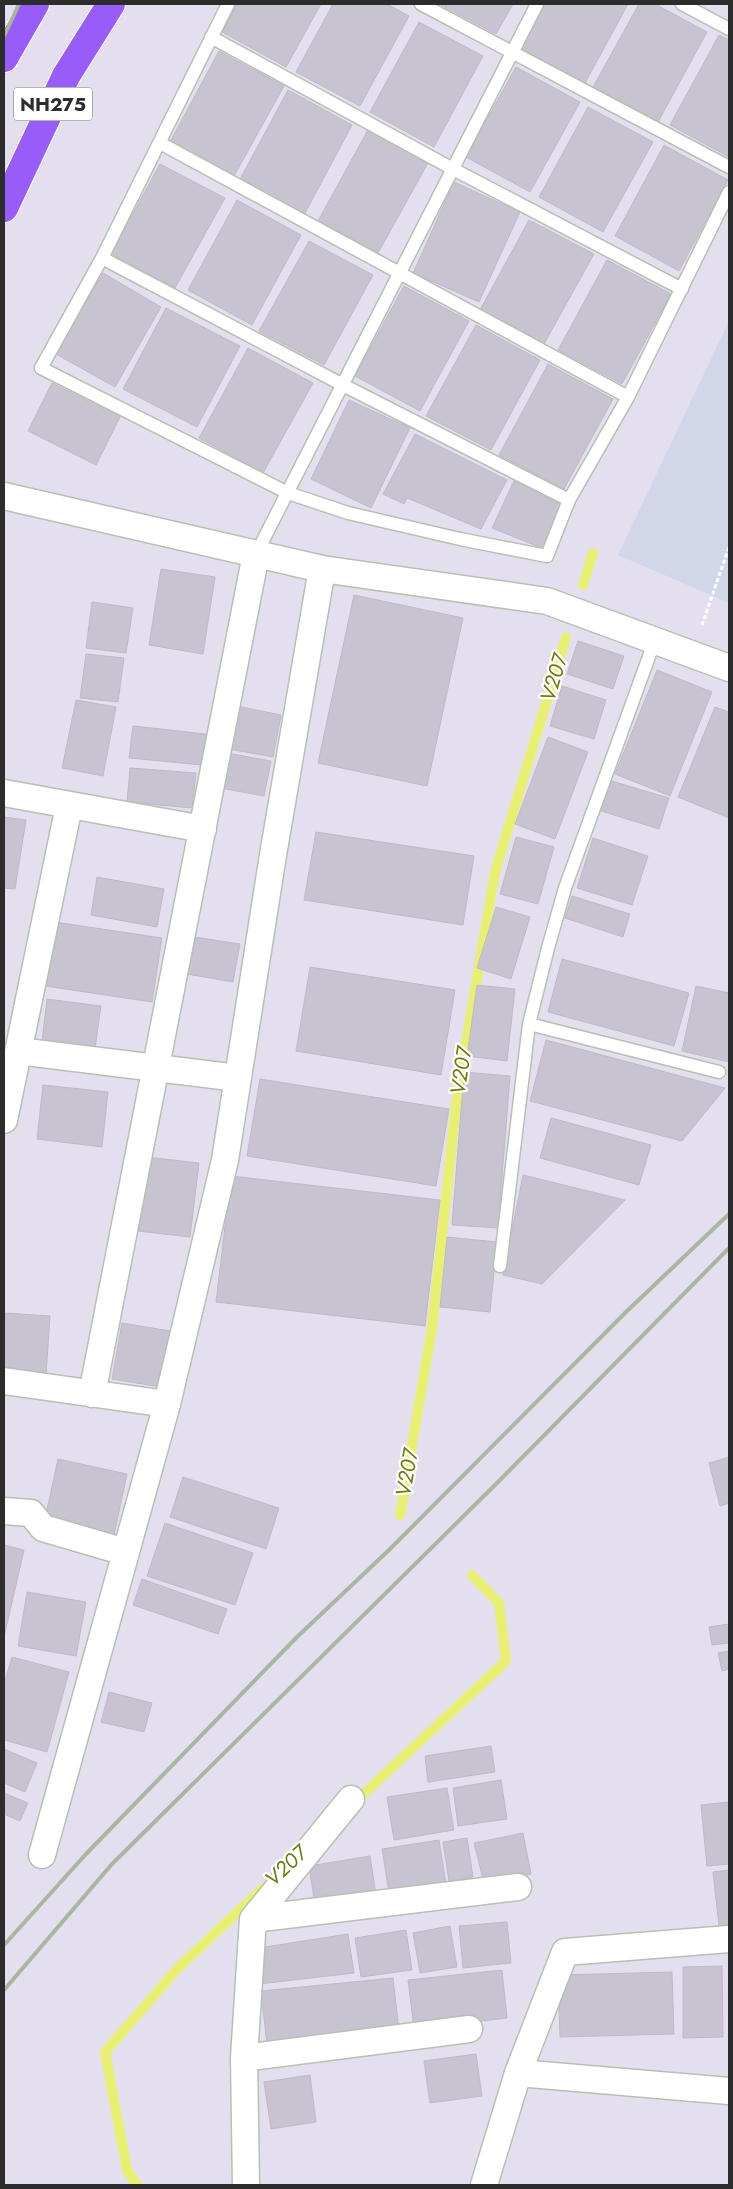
<svg xmlns="http://www.w3.org/2000/svg" width="733" height="2189" viewBox="0 0 733 2189" font-family="Jost,sans-serif">
  <rect width="100%" height="100%" fill="#e4dfee"/>
  <path fill="#d1d7e8" d="M 729,321 L 729,603 L 618,555 Z"/>
  <g fill="none" stroke-linecap="round" stroke-linejoin="round">
    <path stroke="#e9f071" stroke-width="10" d="M 583,585 L 593,553
      M 400,1515 L 432,1328 L 457,1096 L 495,872 L 566,637
      M 354,1803 L 506,1661 L 499,1603 L 472,1575
      M 137,2185 L 127,2170 L 105,2052 L 177,1969 L 263,1888"/>
  </g>
  <path fill="#c8c3d0" stroke="#c0b8c9" d="M 237,4 L 321,4 L 286,67 L 222,32 Z
    M 333,4 L 387,4 L 409,16 L 360,106 L 296,72 Z
    M 439,4 L 513,4 L 496,34 Z
    M 545,4 L 628,4 L 585,83 L 520,48 Z
    M 639,4 L 655,4 L 707,32 L 658,122 L 593,87 Z
    M 419,22 L 483,56 L 434,147 L 370,112 Z
    M 719,35 L 729,40 L 729,157 L 670,125 Z
    M 219,51 L 284,86 L 234,176 L 170,142 Z
    M 516,67 L 580,102 L 530,192 L 466,157 Z
    M 288,90 L 352,125 L 304,215 L 239,181 Z
    M 588,107 L 653,142 L 603,232 L 539,197 Z
    M 369,128 L 429,161 L 378,253 L 318,221 Z
    M 664,145 L 728,180 L 679,271 L 615,236 Z
    M 160,164 L 225,198 L 175,288 L 111,254 Z
    M 454,182 L 520,212 L 479,302 L 413,273 Z
    M 237,200 L 301,235 L 252,325 L 188,290 Z
    M 529,220 L 594,254 L 544,344 L 480,310 Z
    M 309,241 L 373,275 L 324,365 L 259,331 Z
    M 607,260 L 671,294 L 622,384 L 558,350 Z
    M 103,273 L 161,307 L 115,387 L 56,354 Z
    M 404,286 L 469,321 L 420,411 L 355,376 Z
    M 166,308 L 240,346 L 197,427 L 123,389 Z
    M 476,325 L 540,360 L 491,450 L 426,416 Z
    M 248,348 L 313,383 L 263,473 L 199,438 Z
    M 548,364 L 613,399 L 564,489 L 499,455 Z
    M 52,383 L 120,417 L 96,465 L 28,431 Z
    M 349,400 L 410,428 L 371,508 L 311,479 Z
    M 415,434 L 507,480 L 481,529 L 407,498 L 404,504 L 383,494 Z
    M 514,481 L 561,505 L 544,549 L 492,528 Z
    M 161,569 L 215,577 L 203,654 L 149,645 Z
    M 354,595 L 463,618 L 427,786 L 318,763 Z
    M 92,602 L 133,608 L 126,653 L 86,648 Z
    M 578,641 L 624,656 L 613,689 L 567,674 Z
    M 86,654 L 124,658 L 118,702 L 80,698 Z
    M 657,670 L 712,692 L 670,796 L 615,774 Z
    M 562,686 L 606,700 L 594,739 L 550,726 Z
    M 76,700 L 116,707 L 103,776 L 62,768 Z
    M 232,705 L 281,715 L 273,757 L 223,748 Z
    M 715,707 L 729,712 L 729,818 L 678,797 Z
    M 133,726 L 206,734 L 202,765 L 129,758 Z
    M 548,737 L 588,752 L 555,839 L 515,824 Z
    M 222,752 L 271,761 L 264,796 L 215,787 Z
    M 130,768 L 196,773 L 192,808 L 127,802 Z
    M 608,780 L 669,798 L 659,829 L 598,810 Z
    M 4,817 L 26,820 L 15,889 L 4,888 Z
    M 316,832 L 474,856 L 463,925 L 304,900 Z
    M 516,837 L 554,847 L 538,904 L 500,894 Z
    M 593,838 L 648,856 L 632,905 L 577,888 Z
    M 97,877 L 164,889 L 157,927 L 91,915 Z
    M 572,896 L 630,914 L 623,937 L 565,918 Z
    M 496,907 L 530,917 L 511,979 L 477,968 Z
    M 55,922 L 162,938 L 152,1002 L 45,986 Z
    M 188,936 L 240,944 L 233,982 L 181,973 Z
    M 562,959 L 689,993 L 674,1046 L 548,1012 Z
    M 310,967 L 455,990 L 441,1075 L 296,1051 Z
    M 477,985 L 515,989 L 507,1061 L 467,1056 Z
    M 696,986 L 729,993 L 729,1062 L 682,1051 Z
    M 47,999 L 101,1006 L 95,1048 L 42,1041 Z
    M 546,1040 L 725,1088 L 682,1141 L 530,1101 Z
    M 464,1072 L 510,1076 L 498,1228 L 452,1225 Z
    M 260,1079 L 449,1109 L 436,1186 L 247,1156 Z
    M 43,1085 L 108,1092 L 102,1147 L 37,1139 Z
    M 551,1118 L 651,1145 L 639,1185 L 540,1158 Z
    M 147,1157 L 199,1163 L 190,1237 L 138,1231 Z
    M 523,1175 L 625,1200 L 542,1284 L 503,1275 Z
    M 231,1176 L 440,1200 L 425,1326 L 216,1302 Z
    M 447,1237 L 497,1242 L 490,1312 L 440,1307 Z
    M 4,1313 L 50,1316 L 46,1375 L 4,1372 Z
    M 122,1323 L 176,1332 L 167,1388 L 112,1379 Z
    M 729,1457 L 729,1503 L 720,1506 L 709,1463 Z
    M 58,1459 L 127,1474 L 114,1535 L 45,1519 Z
    M 183,1477 L 279,1508 L 266,1549 L 170,1517 Z
    M 165,1523 L 253,1553 L 235,1605 L 147,1576 Z
    M 4,1545 L 24,1550 L 4,1637 Z
    M 142,1579 L 227,1609 L 218,1634 L 133,1605 Z
    M 27,1592 L 86,1602 L 76,1656 L 18,1646 Z
    M 729,1624 L 729,1643 L 712,1645 L 709,1627 Z
    M 729,1651 L 729,1669 L 722,1671 L 718,1653 Z
    M 12,1657 L 69,1672 L 47,1752 L 4,1740 L 4,1684 Z
    M 109,1692 L 152,1703 L 144,1732 L 101,1722 Z
    M 491,1746 L 495,1772 L 428,1782 L 425,1756 Z
    M 4,1749 L 37,1763 L 25,1792 L 4,1783 Z
    M 501,1780 L 507,1819 L 458,1826 L 453,1788 Z
    M 447,1788 L 454,1830 L 394,1840 L 387,1797 Z
    M 4,1793 L 28,1803 L 20,1821 L 4,1814 Z
    M 729,1802 L 729,1864 L 707,1866 L 701,1805 Z
    M 523,1833 L 531,1874 L 484,1883 L 474,1843 Z
    M 467,1838 L 473,1877 L 449,1881 L 443,1842 Z
    M 439,1840 L 446,1884 L 389,1893 L 382,1849 Z
    M 370,1856 L 376,1895 L 315,1905 L 309,1866 Z
    M 729,1870 L 729,1934 L 720,1935 L 713,1872 Z
    M 507,1922 L 511,1963 L 463,1968 L 459,1926 Z
    M 450,1926 L 457,1967 L 420,1973 L 413,1933 Z
    M 406,1930 L 412,1970 L 361,1977 L 355,1938 Z
    M 348,1934 L 354,1973 L 259,1984 L 252,1949 Z
    M 722,1966 L 723,2037 L 683,2038 L 683,1967 Z
    M 502,1970 L 507,2018 L 414,2029 L 408,1980 Z
    M 672,1972 L 674,2034 L 560,2037 L 558,1975 Z
    M 393,1978 L 399,2031 L 267,2045 L 261,1991 Z
    M 476,2054 L 482,2096 L 430,2103 L 424,2061 Z
    M 310,2075 L 316,2122 L 271,2129 L 264,2082 Z"/>
  <g fill="none" stroke-linecap="round" stroke-linejoin="round">
    <g stroke="#b7c0b2" stroke-width="15">
      <path id="service" d="M 228,4 L 102,258 L 41,368 L 288,493 L 348,513 L 460,539 L 547,556 L 569,500 L 628,397 L 729,192
        M 421,4 L 729,167
        M 682,4 L 729,29
        M 211,37 L 453,169 L 682,289
        M 160,143 L 628,397
        M 102,258 L 343,385 L 569,500
        M 256,554 L 537,4
        M 529,1024 L 719,1072
        M 500,1266 L 529,1024 L 548,948 L 565,888 L 655,640"/>
    </g>
    <g stroke="#b7c0b2" stroke-width="29">
      <path id="minor" d="M 4,496 L 322,569 L 547,601 L 729,668
        M 4,793 L 203,829
        M 18,1051 L 238,1078
        M 4,1120 L 69,806
        M 4,1381 L 167,1404
        M 92,1394 L 256,554
        M 4,1511 L 31,1513 L 43,1528 L 125,1552
        M 42,1855 L 167,1404 L 225,1160 L 273,855 L 322,569
        M 253,1919 L 518,1887
        M 244,2058 L 469,2029
        M 518,2073 L 729,2091
        M 246,2185 L 244,2058 L 253,1919 L 351,1799
        M 484,2185 L 518,2073 L 565,1952 L 729,1939"/>
    </g>
    <g stroke="#fff" stroke-width="30">
      <path id="trunk" d="M 4,58 L 35,4
        M 4,208 L 66,76 L 111,4"/>
    </g>
    <path stroke="#fff" stroke-width="3" stroke-dasharray="4 2.5" stroke-linecap="butt" d="M 702,625 L 729,547"/>
    <use href="#service" stroke="#fff" stroke-width="12"/>
    <use href="#minor" stroke="#fff" stroke-width="26"/>
    <use href="#trunk" stroke="#985cf8" stroke-width="28"/>
    <path stroke="#a9b6a1" stroke-width="4" d="M 4,36 L 19,4
      M 4,1945 L 86,1854 L 297,1637 L 389,1550 L 626,1312 L 729,1214
      M 4,1990 L 112,1864 L 496,1484 L 729,1248"/>
  </g>
  <g text-anchor="middle" dominant-baseline="central" stroke-width="4.5" stroke-linejoin="round" paint-order="stroke">
    <rect fill="#fff" stroke="#6b6b6b" stroke-width="1" x="14" y="87.5" width="78" height="33" rx="4"/>
    <g font-size="19" font-weight="bold" fill="#2c2c2c">
      <text x="53" y="104">NH275</text>
    </g>
    <g font-size="21" font-style="italic" fill="#6d7c0d" stroke="#fff">
      <text transform="translate(554 678) rotate(-73)">V207</text>
      <text transform="translate(461 1071) rotate(-81)">V207</text>
      <text transform="translate(407 1473) rotate(-80)">V207</text>
      <text transform="translate(286 1866) rotate(-43)">V207</text>
    </g>
  </g>
  <rect width="733" height="2189" fill="none" stroke="#2c2c2c" stroke-width="10"/>
</svg>
